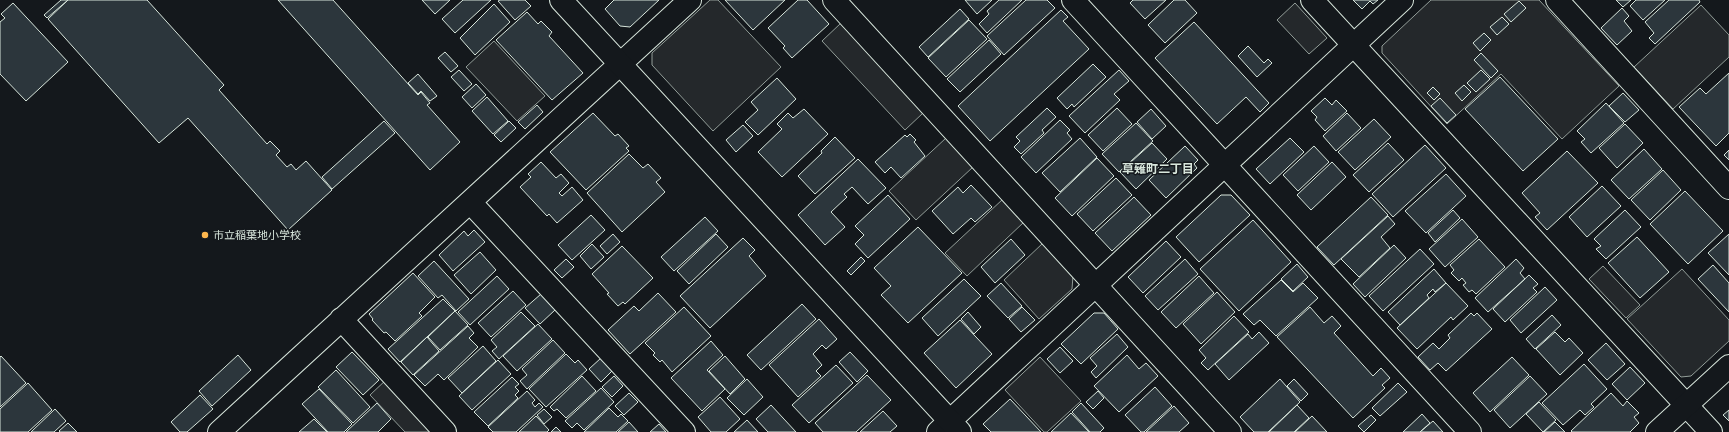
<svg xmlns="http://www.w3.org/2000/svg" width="1729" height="432" viewBox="0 0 1729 432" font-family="Inter,'Noto Sans JP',sans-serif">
  <rect width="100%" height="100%" fill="#14181c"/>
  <path fill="#24282b" stroke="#939e99" d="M 710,0 L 718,0 L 781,67 L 713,131 L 652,65 L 652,53 Z
    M 1431,0 L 1539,0 L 1619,86 L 1562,139 L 1501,74 L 1447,124 L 1382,53 L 1382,46 Z
    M 1295,3 L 1327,38 L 1309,54 L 1277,20 Z
    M 1701,5 L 1729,35 L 1729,57 L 1673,109 L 1634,67 Z
    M 841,23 L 923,113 L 905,130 L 822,41 Z
    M 494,41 L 545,96 L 517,121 L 466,67 Z
    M 946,138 L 973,167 L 916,220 L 889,191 Z
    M 1003,199 L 1024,222 L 967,276 L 945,253 Z
    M 1043,243 L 1073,276 L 1072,289 L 1039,319 L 1004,280 Z
    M 1603,266 L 1640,305 L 1626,318 L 1589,279 Z
    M 1682,269 L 1729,320 L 1729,341 L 1691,376 L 1681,377 L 1627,319 Z
    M 1040,357 L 1081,401 L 1047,432 L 1044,432 L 1005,390 Z
    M 388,378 L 437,432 L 405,432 L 370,395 Z"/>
  <path fill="#2c363c" stroke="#d8e6dc" d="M 61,0 L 68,0 L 47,18 L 44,15 Z
    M 68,0 L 147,0 L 224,85 L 219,90 L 267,144 L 270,141 L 280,151 L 276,155 L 287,167 L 291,164 L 296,170 L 306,161 L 332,190 L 288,230 L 188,118 L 159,143 L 48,19 Z
    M 278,0 L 333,0 L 418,95 L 421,92 L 430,103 L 427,105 L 460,142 L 430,170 Z
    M 422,0 L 450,0 L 435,14 Z
    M 463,0 L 491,0 L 455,33 L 442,19 Z
    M 500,0 L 525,0 L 531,6 L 515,20 L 498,1 Z
    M 614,0 L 659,0 L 630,27 L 620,26 L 605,9 Z
    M 725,0 L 785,0 L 753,30 Z
    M 798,0 L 807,0 L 829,24 L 792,58 L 783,48 L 785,46 L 768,28 Z
    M 965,0 L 992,0 L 977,14 Z
    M 999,0 L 1022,0 L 987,33 L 979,24 L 989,14 L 987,11 Z
    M 1026,0 L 1047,0 L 1055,8 L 1004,55 L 987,36 Z
    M 1133,0 L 1166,0 L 1145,19 L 1130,3 Z
    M 1174,0 L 1185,0 L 1197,13 L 1165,43 L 1148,25 Z
    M 1353,0 L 1378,0 L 1373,4 L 1370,1 L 1362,9 Z
    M 1616,0 L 1631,0 L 1623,7 Z
    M 1636,0 L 1665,0 L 1643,20 L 1630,6 Z
    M 1669,0 L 1699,0 L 1700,2 L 1655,44 L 1649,38 L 1654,33 L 1645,22 Z
    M 1519,1 L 1526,8 L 1511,22 L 1504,14 Z
    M 13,3 L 68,62 L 26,101 L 0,74 L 0,22 L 5,18 L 1,14 Z
    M 494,4 L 510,22 L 475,55 L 460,38 Z
    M 1622,8 L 1629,16 L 1624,21 L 1632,31 L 1617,45 L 1601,28 Z
    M 960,9 L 969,19 L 928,57 L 919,47 Z
    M 1061,10 L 1068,17 L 1063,21 L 1089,49 L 990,141 L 958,106 Z
    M 527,12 L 538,24 L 541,21 L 552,32 L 549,36 L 583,73 L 552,100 L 496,40 Z
    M 1502,17 L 1509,24 L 1497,35 L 1490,27 Z
    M 969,20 L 987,39 L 946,77 L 928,58 Z
    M 1194,22 L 1269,103 L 1260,112 L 1246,97 L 1217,124 L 1155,58 Z
    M 1484,33 L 1491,40 L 1480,51 L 1473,43 Z
    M 989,40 L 1001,54 L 960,92 L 947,79 Z
    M 1248,46 L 1264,63 L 1268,59 L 1272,63 L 1257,77 L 1238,56 Z
    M 445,52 L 458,66 L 451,72 L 438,58 Z
    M 1481,53 L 1498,71 L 1491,78 L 1474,60 Z
    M 1093,64 L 1106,77 L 1074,107 L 1072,104 L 1067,109 L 1057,98 Z
    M 459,70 L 472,84 L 464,91 L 451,77 Z
    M 1119,70 L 1129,81 L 1114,94 L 1120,100 L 1085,133 L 1069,116 Z
    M 1481,70 L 1490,79 L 1476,92 L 1467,83 Z
    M 1729,73 L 1729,133 L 1716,146 L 1679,107 L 1700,88 L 1706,94 Z
    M 418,74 L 437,96 L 430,101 L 421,91 L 418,94 L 408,83 Z
    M 1500,77 L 1558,139 L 1523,171 L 1465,109 Z
    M 777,78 L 796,99 L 758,135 L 745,122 L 758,110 L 751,102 Z
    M 476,84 L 486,95 L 472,108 L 462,97 Z
    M 1464,85 L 1471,92 L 1462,101 L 1455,93 Z
    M 1433,87 L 1440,94 L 1434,100 L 1427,93 Z
    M 1623,93 L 1639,110 L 1625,122 L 1609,106 Z
    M 487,97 L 508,121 L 493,134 L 472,111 Z
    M 1325,98 L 1332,105 L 1336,100 L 1347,111 L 1325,131 L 1315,120 L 1317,117 L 1311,111 Z
    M 1440,98 L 1456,115 L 1447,123 L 1431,106 Z
    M 1606,103 L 1624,123 L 1591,153 L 1581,142 L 1585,139 L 1577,131 Z
    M 537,105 L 543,112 L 525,129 L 518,122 Z
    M 1047,108 L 1056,117 L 1042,130 L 1044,133 L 1021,154 L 1014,147 L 1020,141 L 1016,137 Z
    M 1117,108 L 1132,124 L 1103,151 L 1088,135 Z
    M 804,109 L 828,134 L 782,177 L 758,152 L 782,129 L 777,124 L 788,113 L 793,118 Z
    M 1151,109 L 1166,126 L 1152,139 L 1137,122 Z
    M 593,113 L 615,136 L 618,134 L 629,146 L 626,148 L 629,151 L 586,190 L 550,152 Z
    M 1347,113 L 1361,128 L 1336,151 L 1323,136 Z
    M 1374,119 L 1391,137 L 1355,170 L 1338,152 Z
    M 1060,120 L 1070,130 L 1067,133 L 1072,139 L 1036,173 L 1021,157 Z
    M 384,121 L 395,133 L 332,189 L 322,177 Z
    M 509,121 L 516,128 L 501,142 L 494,135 Z
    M 1136,123 L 1153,141 L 1119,172 L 1102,154 Z
    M 1625,124 L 1643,143 L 1617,168 L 1599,148 Z
    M 743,125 L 753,136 L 736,152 L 726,140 Z
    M 910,134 L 916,140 L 914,142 L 925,156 L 901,178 L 891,167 L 885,173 L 875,162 L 905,135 L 907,137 Z
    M 835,137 L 855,158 L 815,194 L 798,176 L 822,153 L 821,151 Z
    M 1080,138 L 1097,157 L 1060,192 L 1042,173 Z
    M 1290,138 L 1304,152 L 1270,184 L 1256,169 Z
    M 1152,143 L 1167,159 L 1136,189 L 1120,172 Z
    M 1388,143 L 1404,160 L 1369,192 L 1353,175 Z
    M 1425,145 L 1446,168 L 1393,217 L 1372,194 Z
    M 1185,146 L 1198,160 L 1194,164 L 1197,168 L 1166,198 L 1149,180 Z
    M 1314,146 L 1329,162 L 1298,191 L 1283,175 Z
    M 1644,149 L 1662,169 L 1629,199 L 1611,180 Z
    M 1729,150 L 1729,160 L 1724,155 Z
    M 1567,151 L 1598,183 L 1547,230 L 1535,217 L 1540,213 L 1522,193 Z
    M 629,154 L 643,168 L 648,164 L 661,178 L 656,182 L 665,192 L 622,232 L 587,193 Z
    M 1097,158 L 1114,176 L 1072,216 L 1055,198 Z
    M 858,159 L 886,188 L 868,204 L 852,187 L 844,194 L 847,197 L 831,212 L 845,227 L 825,245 L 798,215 Z
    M 541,162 L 556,178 L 561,174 L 569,183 L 559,193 L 562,196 L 572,187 L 583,200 L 557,223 L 549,214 L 547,216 L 520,187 L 531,177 L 528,174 Z
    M 1332,162 L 1346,177 L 1311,210 L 1297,195 Z
    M 1663,170 L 1681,190 L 1650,220 L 1631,200 Z
    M 1446,174 L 1466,196 L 1426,233 L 1405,211 Z
    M 1116,178 L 1132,195 L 1093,231 L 1077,214 Z
    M 971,185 L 992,207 L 975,222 L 971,218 L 953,234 L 932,211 L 958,187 L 963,193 Z
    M 1602,186 L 1621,206 L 1587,237 L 1569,217 Z
    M 1685,191 L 1723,231 L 1688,264 L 1650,224 Z
    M 888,195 L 910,219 L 868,258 L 855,244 L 864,235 L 855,226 Z
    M 1221,195 L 1231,195 L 1250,215 L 1199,262 L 1176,237 Z
    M 1134,197 L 1151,215 L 1112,251 L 1095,233 Z
    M 1371,197 L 1388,215 L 1334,265 L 1317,247 Z
    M 1453,210 L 1460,218 L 1435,242 L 1428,233 Z
    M 1625,210 L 1641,227 L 1606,259 L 1596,249 L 1601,246 L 1594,239 Z
    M 591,215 L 605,230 L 572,260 L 558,245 Z
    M 1388,216 L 1395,224 L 1381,237 L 1390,248 L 1359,277 L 1341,259 Z
    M 705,217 L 718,231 L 674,271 L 661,257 Z
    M 1462,219 L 1478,237 L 1445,267 L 1429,249 Z
    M 1253,220 L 1291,262 L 1239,311 L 1200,269 Z
    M 918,227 L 962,273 L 908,323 L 881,295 L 891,286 L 874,268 Z
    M 474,230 L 485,242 L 453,271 L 439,255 L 464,231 L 468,236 Z
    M 613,234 L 620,242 L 607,254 L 600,246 Z
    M 716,234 L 728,247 L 689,284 L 677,271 Z
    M 1729,234 L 1729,275 L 1708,253 Z
    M 1637,237 L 1669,272 L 1640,298 L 1608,263 Z
    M 743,238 L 755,250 L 749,256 L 766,276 L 710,328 L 680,296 Z
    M 1011,239 L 1025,255 L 995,283 L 981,267 Z
    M 1479,239 L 1505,267 L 1476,294 L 1472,290 L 1469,292 L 1463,285 L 1466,283 L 1462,278 L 1459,281 L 1451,273 L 1454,270 L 1450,265 Z
    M 1166,241 L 1181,257 L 1143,293 L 1128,277 Z
    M 592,244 L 604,257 L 591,269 L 580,256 Z
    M 1394,245 L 1406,258 L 1365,297 L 1353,284 Z
    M 622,246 L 653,278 L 625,304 L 623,302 L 618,306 L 607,294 L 609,293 L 592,274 Z
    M 1420,249 L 1434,264 L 1383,311 L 1369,296 Z
    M 480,252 L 496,270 L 471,294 L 454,275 Z
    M 861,257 L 865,261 L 851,275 L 847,271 Z
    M 566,259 L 574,267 L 562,278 L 554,270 Z
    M 1185,259 L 1198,274 L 1158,310 L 1145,296 Z
    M 1516,259 L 1524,268 L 1520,273 L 1525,279 L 1488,312 L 1475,298 Z
    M 434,261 L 469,299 L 456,311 L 442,295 L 438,298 L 418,276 Z
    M 1297,264 L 1308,277 L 1293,291 L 1281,279 Z
    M 1713,265 L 1729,283 L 1729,312 L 1698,279 Z
    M 1434,269 L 1446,283 L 1435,292 L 1433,289 L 1427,295 L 1429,298 L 1400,325 L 1388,312 Z
    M 413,273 L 435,297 L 419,313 L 422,316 L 395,341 L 386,332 L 384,333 L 372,320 L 373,319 L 369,314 Z
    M 1529,275 L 1538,284 L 1533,288 L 1537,292 L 1505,322 L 1493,309 Z
    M 497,276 L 509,289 L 470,325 L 458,312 Z
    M 1199,276 L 1214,293 L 1176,328 L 1161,312 Z
    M 964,279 L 981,296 L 938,336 L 922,318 Z
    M 1281,280 L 1293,292 L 1303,283 L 1318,298 L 1276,336 L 1260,320 L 1254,325 L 1243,314 Z
    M 1001,283 L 1022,306 L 1008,318 L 987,296 Z
    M 1446,283 L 1468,306 L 1453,320 L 1451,317 L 1417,349 L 1397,328 Z
    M 1545,287 L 1557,300 L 1521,333 L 1510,320 Z
    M 513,291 L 526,305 L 491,337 L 478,323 Z
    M 1217,292 L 1235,312 L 1201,344 L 1183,324 Z
    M 658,293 L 676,312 L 630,354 L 608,330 L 634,306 L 639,311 Z
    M 541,294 L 555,310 L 540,324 L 525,308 Z
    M 443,299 L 455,311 L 400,362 L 388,349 Z
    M 802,304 L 816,319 L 761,370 L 747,355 Z
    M 684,307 L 711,336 L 672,372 L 662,360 L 660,362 L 653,355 L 655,353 L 645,343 Z
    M 1022,307 L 1035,320 L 1021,332 L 1009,319 Z
    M 1310,307 L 1324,323 L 1332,316 L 1341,326 L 1334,333 L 1373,376 L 1381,368 L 1390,378 L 1382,385 L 1385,388 L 1353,418 L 1277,337 Z
    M 455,311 L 468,325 L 440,350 L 428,337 Z
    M 521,312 L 535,326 L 499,359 L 492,351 L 497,347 L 491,340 Z
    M 968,312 L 981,327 L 974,334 L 961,319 Z
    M 1094,313 L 1104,313 L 1118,329 L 1081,364 L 1061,344 Z
    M 1471,313 L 1474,316 L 1477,313 L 1492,329 L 1446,371 L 1438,363 L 1430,370 L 1418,357 L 1433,343 L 1439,349 L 1450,338 L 1448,335 Z
    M 1552,315 L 1561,325 L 1535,349 L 1526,339 Z
    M 1234,316 L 1249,332 L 1208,370 L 1201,363 L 1206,358 L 1199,350 Z
    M 819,319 L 837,339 L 826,349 L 822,345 L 813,354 L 822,365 L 816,371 L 821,376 L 798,397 L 769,365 Z
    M 960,320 L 992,354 L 956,388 L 924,353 Z
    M 538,324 L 552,339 L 517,371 L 503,356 Z
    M 468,326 L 474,333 L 469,338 L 478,347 L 444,380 L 438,374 L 425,386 L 414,375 Z
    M 1259,332 L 1269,343 L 1229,380 L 1215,364 L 1248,334 L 1252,339 Z
    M 1555,332 L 1565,342 L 1569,338 L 1583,353 L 1560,375 L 1536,349 Z
    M 1117,334 L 1128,347 L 1096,378 L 1091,372 L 1097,366 L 1090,358 Z
    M 427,337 L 439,351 L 413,375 L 401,362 Z
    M 553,340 L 565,353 L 527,389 L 520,381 L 527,375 L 522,369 Z
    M 711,341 L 723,355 L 707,370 L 725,389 L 702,411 L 671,378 Z
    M 1606,343 L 1625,364 L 1607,380 L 1588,360 Z
    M 483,346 L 496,361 L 462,393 L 448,378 Z
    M 1060,347 L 1073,361 L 1060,373 L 1047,359 Z
    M 352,352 L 379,380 L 363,395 L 336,367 Z
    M 850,352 L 868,371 L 857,382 L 839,362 Z
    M 566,354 L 575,363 L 578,360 L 587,370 L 546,407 L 529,389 Z
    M 238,355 L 251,370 L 212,406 L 199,391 Z
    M 1127,355 L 1139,369 L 1146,363 L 1158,376 L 1119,412 L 1094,386 Z
    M 1,356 L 26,383 L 0,407 L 0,357 Z
    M 725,356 L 745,379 L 730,394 L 709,371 Z
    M 1512,357 L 1529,375 L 1490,412 L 1473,393 Z
    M 601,358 L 612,371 L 601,382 L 589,369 Z
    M 498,360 L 511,374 L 472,410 L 459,396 Z
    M 1584,364 L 1607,389 L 1591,404 L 1594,407 L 1585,415 L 1580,410 L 1563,425 L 1542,403 Z
    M 836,365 L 853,383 L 809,423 L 792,405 Z
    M 1630,367 L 1645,383 L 1627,400 L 1612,384 Z
    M 336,370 L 370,407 L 353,423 L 318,387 Z
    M 867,375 L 891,400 L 856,432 L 823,432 L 815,423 Z
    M 582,376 L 596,391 L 566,418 L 557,409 L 554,411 L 550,407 Z
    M 614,376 L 623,386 L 612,397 L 602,387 Z
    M 1530,376 L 1547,394 L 1510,428 L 1494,410 Z
    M 512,377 L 519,384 L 515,387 L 519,391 L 515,395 L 518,398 L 488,426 L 474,412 Z
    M 747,379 L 763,397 L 744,415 L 727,398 Z
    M 1280,379 L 1300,402 L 1268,432 L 1254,432 L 1240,417 Z
    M 1294,379 L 1308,394 L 1301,401 L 1287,386 Z
    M 28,383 L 52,410 L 28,432 L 0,432 L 0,409 Z
    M 1398,383 L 1407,392 L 1380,416 L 1372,408 Z
    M 1155,387 L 1172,406 L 1144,432 L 1141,432 L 1125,415 Z
    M 601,388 L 614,402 L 584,430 L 577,423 L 572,428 L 565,421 Z
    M 319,389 L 352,424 L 344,432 L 328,432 L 302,404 Z
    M 527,391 L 535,400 L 532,403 L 535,407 L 539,403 L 543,407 L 516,432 L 493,432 L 488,427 Z
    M 1098,391 L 1104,398 L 1093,409 L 1086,402 Z
    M 629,393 L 638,402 L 624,415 L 615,406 Z
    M 1611,393 L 1623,406 L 1627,401 L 1639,413 L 1634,417 L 1639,423 L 1630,432 L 1572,432 L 1571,431 Z
    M 200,395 L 213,409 L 187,432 L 180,432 L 171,422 Z
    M 720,397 L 740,419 L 726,432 L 711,432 L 698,417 Z
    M 1010,399 L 1041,432 L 991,432 L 983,424 Z
    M 1539,402 L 1556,420 L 1543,432 L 1526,414 Z
    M 377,403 L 391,419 L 378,432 L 346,432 Z
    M 1081,403 L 1104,428 L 1100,432 L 1090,432 L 1072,412 Z
    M 771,405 L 796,432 L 768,432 L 756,419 Z
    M 1297,405 L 1309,418 L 1294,432 L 1269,432 Z
    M 1174,406 L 1189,423 L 1179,432 L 1146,432 Z
    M 609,408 L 618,417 L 621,414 L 628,421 L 616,432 L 584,432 Z
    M 55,409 L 66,421 L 54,432 L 31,432 Z
    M 544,409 L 552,417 L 544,424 L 537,415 Z
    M 1729,410 L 1729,421 L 1723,415 Z
    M 883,411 L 897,426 L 890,432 L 860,432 Z
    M 1071,413 L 1089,432 L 1051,432 Z
    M 1422,414 L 1430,423 L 1420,432 L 1403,432 Z
    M 1371,415 L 1376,420 L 1364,432 L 1358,426 Z
    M 536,416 L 549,430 L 547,432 L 519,432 Z
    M 1312,416 L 1327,432 L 1295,432 Z
    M 314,419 L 327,432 L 299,432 Z
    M 747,420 L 758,432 L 734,432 Z
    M 1433,421 L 1443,432 L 1420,432 Z
    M 629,422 L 638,432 L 618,432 Z
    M 1555,422 L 1565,432 L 1544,432 Z
    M 68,423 L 77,432 L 60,432 L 59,431 Z
    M 659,424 L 666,432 L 650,432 Z
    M 556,427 L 561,432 L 551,432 Z"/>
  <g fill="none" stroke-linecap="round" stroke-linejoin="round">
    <g stroke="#d8e6dc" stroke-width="24">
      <path id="street" d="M 834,0 L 1230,432
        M 1073,0 L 1470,432
        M 1312,0 L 1711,432
        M 1557,0 L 1729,188
        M 470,202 L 684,432
        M 341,319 L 445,432
        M 219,432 L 690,0
        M 938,432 L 1402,0"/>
    </g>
    <g stroke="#d8e6dc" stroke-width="24">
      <path id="secondary" d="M 561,0 L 960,432
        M 1657,432 L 1729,366"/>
    </g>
    <use href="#street" stroke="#14181c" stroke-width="22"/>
    <use href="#secondary" stroke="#14181c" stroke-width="22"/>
  </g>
  <circle fill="#ffb74d" stroke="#14181c" stroke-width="1.5" cx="205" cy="235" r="4"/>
  <g text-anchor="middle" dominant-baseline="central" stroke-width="3" stroke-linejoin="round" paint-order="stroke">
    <g font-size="11" fill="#d8e6dc" stroke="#14181c" text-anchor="start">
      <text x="213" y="235">市立稲葉地小学校</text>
    </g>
    <g font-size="12" font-weight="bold" fill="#d8e6dc" stroke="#14181c">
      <text x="1158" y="168">草薙町二丁目</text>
    </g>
  </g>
</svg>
